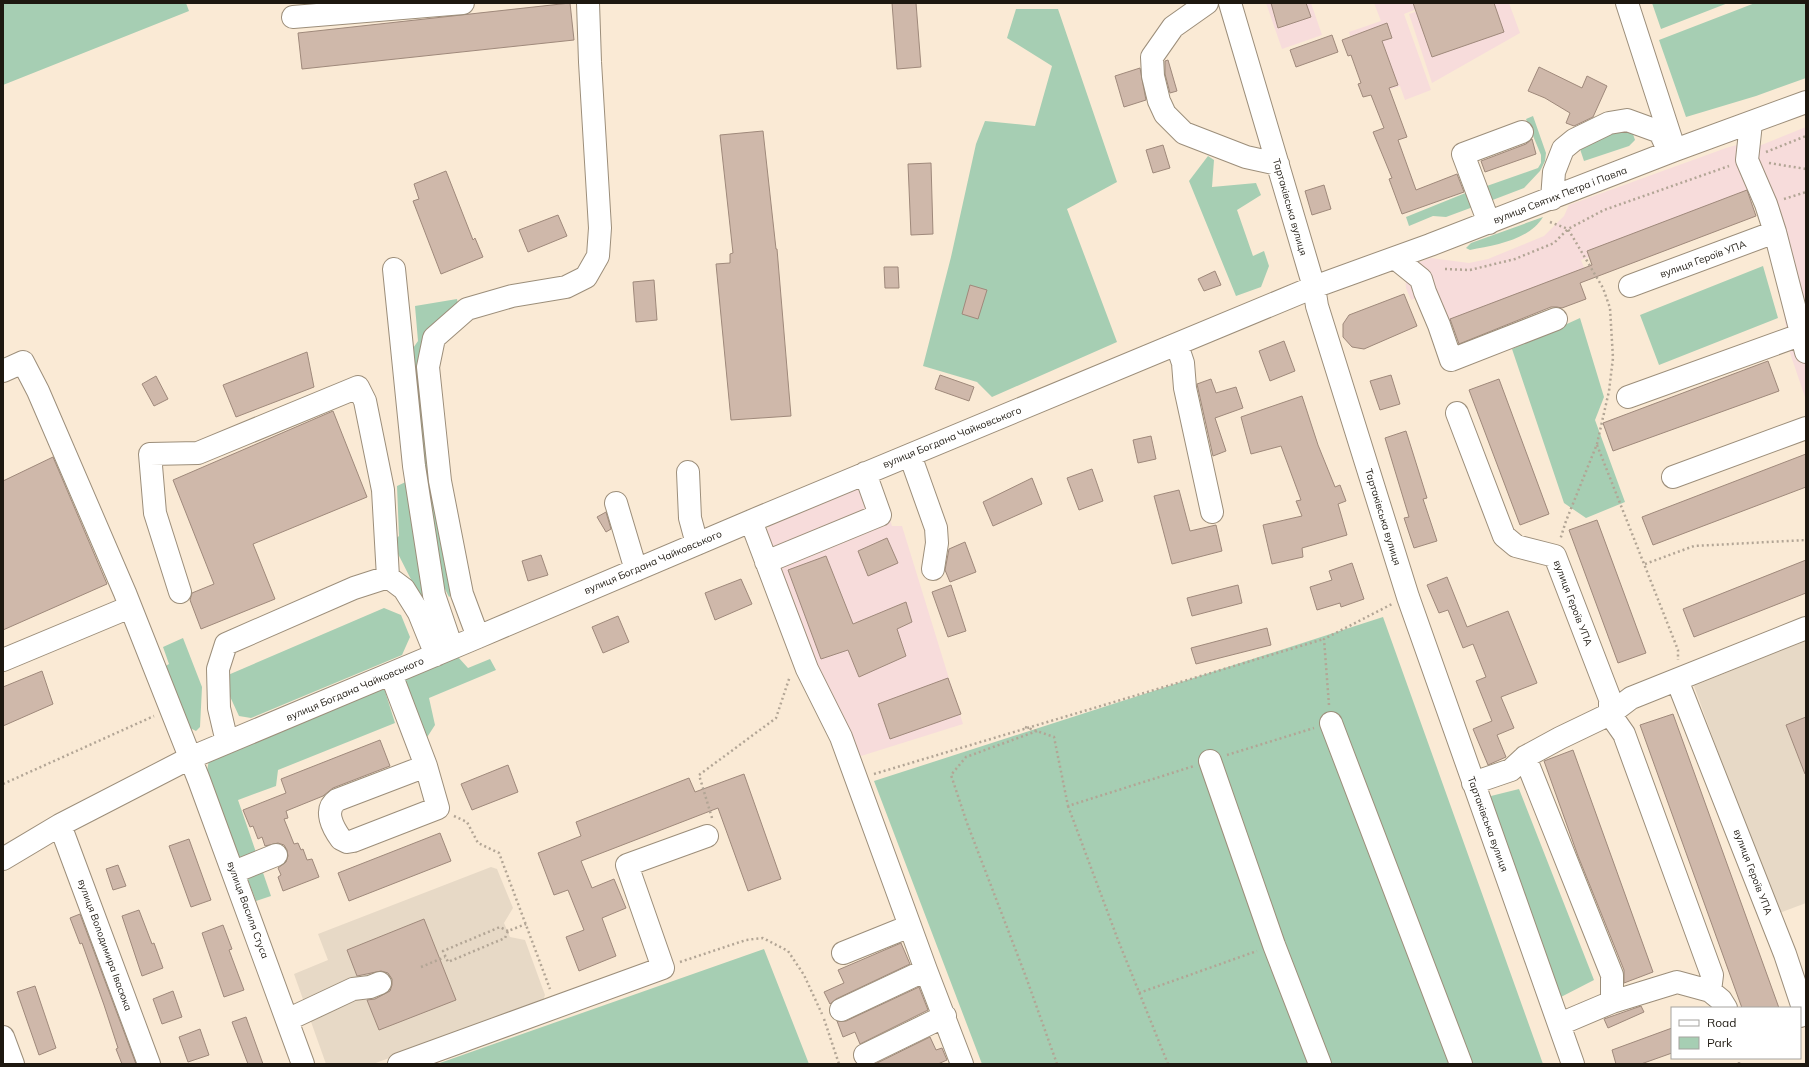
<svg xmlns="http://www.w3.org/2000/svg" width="1809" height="1067" viewBox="0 0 1809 1067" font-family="Mulish,sans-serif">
  <rect width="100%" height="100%" fill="#faead5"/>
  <path fill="#f7dcdb" d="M 1266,3 L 1311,3 L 1322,35 L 1282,49 Z
    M 1374,3 L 1426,3 L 1427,5 L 1404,14 L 1431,90 L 1405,100 L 1400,86 L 1371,96 L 1349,32 L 1381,21 Z
    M 1441,3 L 1509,3 L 1520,33 L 1432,83 L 1409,14 Z
    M 1806,127 L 1806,400 L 1790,353 L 1781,295 L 1755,198 L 1581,260 L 1587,275 L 1442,326 L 1431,292 L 1411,300 L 1406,288 L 1405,274 L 1419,262 L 1431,258 L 1469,263 L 1488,259 L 1544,236 L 1564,216 L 1569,205 L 1726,148 L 1744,143 L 1754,148 Z
    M 877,480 L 892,526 L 902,526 L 963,724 L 861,756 L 829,698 L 765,532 L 770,525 Z"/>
  <path fill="#e7d9c6" d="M 1806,640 L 1806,903 L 1777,914 L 1694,686 Z
    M 491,867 L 497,869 L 513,908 L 504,923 L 510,937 L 525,940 L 545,995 L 543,1001 L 373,1064 L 326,1064 L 294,974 L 328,960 L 318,934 Z"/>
  <path fill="#a6ceb3" d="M 3,3 L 186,3 L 189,11 L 3,85 Z
    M 1652,3 L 1728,3 L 1661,29 Z
    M 1755,3 L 1806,3 L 1806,78 L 1756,96 L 1686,117 L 1659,40 Z
    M 1016,9 L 1058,9 L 1117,182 L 1067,209 L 1117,342 L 992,397 L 977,382 L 923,366 L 951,257 L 976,144 L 985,121 L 1035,126 L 1052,66 L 1007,38 Z
    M 1533,116 L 1546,153 L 1545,161 L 1540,171 L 1524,188 L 1490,201 L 1484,187 L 1538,168 L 1541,163 L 1541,155 L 1526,119 Z
    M 1603,128 L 1632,131 L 1635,140 L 1629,146 L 1584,161 L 1580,149 Z
    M 1208,156 L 1214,160 L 1212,187 L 1256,183 L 1261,195 L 1237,210 L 1253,256 L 1264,251 L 1269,266 L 1261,287 L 1236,296 L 1189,181 Z
    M 1468,192 L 1473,207 L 1446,217 L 1433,216 L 1409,226 L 1406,217 Z
    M 1543,217 C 1529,240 1496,245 1470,250 L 1466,248 L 1471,243 Z
    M 1763,266 L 1778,318 L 1659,365 L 1640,315 Z
    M 457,299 L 458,304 L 425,340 L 453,594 L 449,597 L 439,577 L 409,354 L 418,341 L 415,306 Z
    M 1580,318 L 1604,397 L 1595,420 L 1625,502 L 1586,518 L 1564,503 L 1512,349 Z
    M 410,480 L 429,602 L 424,605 L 392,542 L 399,536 L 397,486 Z
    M 384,608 L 401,615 L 410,637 L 402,655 L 251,718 L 239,716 L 227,690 L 228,675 Z
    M 1383,617 L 1543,1064 L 982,1064 L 874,781 Z
    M 183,638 L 202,687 L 200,727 L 196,731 L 190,728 L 164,667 L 169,664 L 163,647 Z
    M 458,657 L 468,668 L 490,659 L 496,670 L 429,698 L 435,725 L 424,742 L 403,680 Z
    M 384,688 L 395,723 L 278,770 L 276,786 L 238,800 L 271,896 L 256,901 L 207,771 L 209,760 Z
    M 1519,789 L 1594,980 L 1559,998 L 1487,797 Z
    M 764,949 L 809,1064 L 437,1064 Z"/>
  <path fill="#cfb8aa" stroke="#9f897b" d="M 570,3 L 574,40 L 302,69 L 298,33 Z
    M 892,3 L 916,3 L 921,67 L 897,69 Z
    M 1271,3 L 1306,3 L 1311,17 L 1278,28 Z
    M 1413,3 L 1494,3 L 1504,32 L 1432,57 Z
    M 1387,23 L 1392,38 L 1382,41 L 1398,85 L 1389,88 L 1407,137 L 1398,140 L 1416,190 L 1457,174 L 1464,192 L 1402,214 L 1389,179 L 1392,178 L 1373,132 L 1384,128 L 1371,95 L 1363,97 L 1358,84 L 1361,83 L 1351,55 L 1348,56 L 1342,40 Z
    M 1332,35 L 1338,52 L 1296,67 L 1290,50 Z
    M 1168,60 L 1177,91 L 1170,93 L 1165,74 L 1165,61 Z
    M 1539,67 L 1582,88 L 1587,76 L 1607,86 L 1593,117 L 1574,126 L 1566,123 L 1570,113 L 1545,98 L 1528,91 Z
    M 1140,68 L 1146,100 L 1124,107 L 1115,76 Z
    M 763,131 L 776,249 L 777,249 L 791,416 L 731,420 L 716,264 L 730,263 L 730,254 L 733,253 L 720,135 Z
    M 1532,139 L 1536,154 L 1485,172 L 1481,161 L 1526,144 Z
    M 1163,145 L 1170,168 L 1153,173 L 1146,150 Z
    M 931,163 L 933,234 L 911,235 L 908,164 Z
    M 446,171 L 473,240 L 475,238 L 483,257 L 441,274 L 413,201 L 419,199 L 414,184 Z
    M 1324,185 L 1331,209 L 1312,215 L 1305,191 Z
    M 1747,190 L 1756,216 L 1580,283 L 1586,299 L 1562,308 L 1557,307 L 1551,307 L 1459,344 L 1450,319 L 1592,265 L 1587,251 Z
    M 558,215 L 567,236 L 528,252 L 519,230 Z
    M 884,267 L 898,267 L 899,288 L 885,288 Z
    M 1215,271 L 1221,285 L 1204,291 L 1198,279 Z
    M 654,280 L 657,320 L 636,322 L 633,282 Z
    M 970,285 L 987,290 L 978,319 L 962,314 Z
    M 1404,294 L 1417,326 L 1364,349 L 1352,347 L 1343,337 L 1343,324 L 1349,315 Z
    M 1284,341 L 1295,371 L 1270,381 L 1259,351 Z
    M 307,352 L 314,387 L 236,417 L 223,385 Z
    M 1768,361 L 1779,391 L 1613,451 L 1603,423 Z
    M 940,375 L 974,387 L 969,401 L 935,389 Z
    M 1391,375 L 1400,404 L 1380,410 L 1370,381 Z
    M 156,376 L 168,399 L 154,406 L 142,384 Z
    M 1211,379 L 1216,393 L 1236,387 L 1243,408 L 1215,418 L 1226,451 L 1213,456 L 1197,384 Z
    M 1499,379 L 1549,514 L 1520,525 L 1469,390 Z
    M 1302,396 L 1318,445 L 1335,487 L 1340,485 L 1346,501 L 1338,504 L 1347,535 L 1302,548 L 1303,557 L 1272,564 L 1263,525 L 1302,516 L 1296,501 L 1301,500 L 1281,446 L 1251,454 L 1241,417 Z
    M 333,411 L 367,497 L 253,544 L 275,599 L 201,629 L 190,600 L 192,593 L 214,584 L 173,480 Z
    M 1406,431 L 1427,498 L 1423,499 L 1437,541 L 1414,548 L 1404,518 L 1409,517 L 1385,438 Z
    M 1151,436 L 1156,459 L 1138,463 L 1133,440 Z
    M 1806,454 L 1806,487 L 1653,545 L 1642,517 Z
    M 53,457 L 107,584 L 3,630 L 3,481 Z
    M 1092,469 L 1103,501 L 1079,510 L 1067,478 Z
    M 1032,478 L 1042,504 L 993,526 L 983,502 Z
    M 1179,490 L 1190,531 L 1216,525 L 1222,551 L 1172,564 L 1154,496 Z
    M 606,512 L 611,529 L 606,532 L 597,517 Z
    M 1597,520 L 1646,653 L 1618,663 L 1569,530 Z
    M 887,538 L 898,563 L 868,576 L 858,551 Z
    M 965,542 L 976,572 L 950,582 L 945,570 L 949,549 Z
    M 541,555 L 548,575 L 528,581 L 522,561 Z
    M 826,556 L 853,624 L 906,602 L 912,622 L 897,629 L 906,656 L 859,677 L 848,650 L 821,659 L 788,570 Z
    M 1806,560 L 1806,593 L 1694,637 L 1683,609 Z
    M 1352,563 L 1364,599 L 1341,607 L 1340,603 L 1317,610 L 1310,587 L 1332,580 L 1329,571 Z
    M 1447,577 L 1467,627 L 1508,611 L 1537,683 L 1501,697 L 1514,728 L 1497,735 L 1506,757 L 1488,765 L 1473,729 L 1492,721 L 1476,681 L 1486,677 L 1473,644 L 1463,648 L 1448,610 L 1439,613 L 1427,585 Z
    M 741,579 L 752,604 L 715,620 L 705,593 Z
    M 951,585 L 966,631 L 948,637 L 932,592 Z
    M 1238,585 L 1242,603 L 1192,616 L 1187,598 Z
    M 618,616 L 629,642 L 603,653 L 592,627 Z
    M 1267,628 L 1271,645 L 1196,664 L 1191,648 Z
    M 42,671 L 53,704 L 3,726 L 3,687 Z
    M 948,678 L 961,714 L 890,739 L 878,704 Z
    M 1673,714 L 1779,1008 L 1742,1008 L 1640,725 Z
    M 1806,717 L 1806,774 L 1805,774 L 1786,725 Z
    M 380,740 L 390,766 L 333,788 L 323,796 L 286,811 L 288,818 L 284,819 L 294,844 L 298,843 L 301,850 L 303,849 L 307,860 L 312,859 L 319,877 L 283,891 L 278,877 L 281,875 L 278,868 L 286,862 L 288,856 L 287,850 L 284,845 L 278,843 L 265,846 L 262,837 L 258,839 L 253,826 L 250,827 L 243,810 L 286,793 L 281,779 Z
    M 1573,750 L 1653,972 L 1624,983 L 1624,970 L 1578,856 L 1544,761 Z
    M 508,765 L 518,792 L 472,810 L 461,784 Z
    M 744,774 L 781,879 L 748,891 L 718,808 L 581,861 L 592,888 L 614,879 L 626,908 L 602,918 L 616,956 L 579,971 L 566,937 L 584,930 L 568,890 L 554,895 L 538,853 L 581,836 L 576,822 L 689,778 L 695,792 Z
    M 440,833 L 451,861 L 349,901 L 338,873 Z
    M 189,839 L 211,900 L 191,907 L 169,846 Z
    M 118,865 L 126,886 L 113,890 L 106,869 Z
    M 139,910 L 152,944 L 154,943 L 163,968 L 142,976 L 122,916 Z
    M 80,914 L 136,1064 L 122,1064 L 116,1049 L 118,1048 L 104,1005 L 82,943 L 80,944 L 70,918 Z
    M 424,919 L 456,1000 L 379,1030 L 367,1000 L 375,999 L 390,991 L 392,985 L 392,979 L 388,973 L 381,971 L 357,976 L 347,950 Z
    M 223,925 L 232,949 L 229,950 L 244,990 L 224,997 L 202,933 Z
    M 901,943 L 910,964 L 836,999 L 830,1004 L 824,992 L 844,983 L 838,970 Z
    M 35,986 L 56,1048 L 39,1055 L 17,992 Z
    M 919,987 L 928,1010 L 860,1044 L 855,1032 L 843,1037 L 837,1021 L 846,1021 Z
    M 173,991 L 182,1017 L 162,1024 L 153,999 Z
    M 1641,1006 L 1644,1012 L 1608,1028 L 1604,1019 Z
    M 246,1017 L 263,1064 L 248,1064 L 232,1022 Z
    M 1672,1028 L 1672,1053 L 1641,1064 L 1616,1064 L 1612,1050 Z
    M 200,1029 L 209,1055 L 188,1062 L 179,1037 Z
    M 930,1037 L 936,1050 L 942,1048 L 947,1060 L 938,1064 L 875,1064 Z"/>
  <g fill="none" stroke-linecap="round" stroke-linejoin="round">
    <g stroke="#9c8e7a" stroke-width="24">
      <path id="minor" d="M 1207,3 L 1173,27 L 1152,57 L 1153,76 L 1159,101 L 1165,114 L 1184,133 L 1246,157 L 1278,164
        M 1230,3 L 1314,287 L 1317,306 L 1408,597 L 1573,1064
        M 1627,3 L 1673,145
        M 293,17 L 463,3
        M 1751,123 L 1747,160 L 1766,204 L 1775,232 L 1806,352
        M 1552,199 L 1554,172 L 1563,149 L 1574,140 L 1609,123 L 1627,120 L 1660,132 L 1669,152
        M 1489,223 L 1463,154 L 1522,132
        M 1395,258 L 1421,279 L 1425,292 L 1439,325 L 1451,360 L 1556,319
        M 394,269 L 414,466 L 434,595 L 452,648
        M 1630,286 L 1775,232
        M 1177,345 L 1183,363 L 1185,388 L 1212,512
        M 3,371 L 23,362 L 38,391 L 125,593 L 199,780 L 303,1064
        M 1628,397 L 1800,335
        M 1457,413 L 1504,536 L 1516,546 L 1555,556 L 1610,699 L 1610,714 L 1624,734 L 1712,975 L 1710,991
        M 910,455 L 936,528 L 937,543 L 933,569
        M 688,472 L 690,518 L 697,544
        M 1673,477 L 1806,428
        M 616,503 L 636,570
        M 751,521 L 807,669 L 841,737 L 926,970 L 962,1064
        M 766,562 L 880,515 L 865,473
        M 180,592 L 155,513 L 150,454 L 198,453 L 358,387 L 365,401 L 383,490 L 388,577
        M 478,637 L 462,594 L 440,481 L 428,367 L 434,338 L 467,309 L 512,296 L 566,287 L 586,277 L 598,256 L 600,228 L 590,62 L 588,3
        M 3,660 L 130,607
        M 391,674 L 426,766 L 438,808 L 353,841 L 347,842 L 341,839 C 333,828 323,810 337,800 L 426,766
        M 1677,680 L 1785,954 L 1805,1014 L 1800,1016
        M 1331,723 L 1461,1064
        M 227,742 L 219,708 L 218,669 L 226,644 L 354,588 L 388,577 L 404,589 L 419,613 L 436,655
        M 1525,757 L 1612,975 L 1612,1002 L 1560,1024
        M 1210,761 L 1274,945 L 1320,1064
        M 1473,783 L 1511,770 L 1525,757 L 1560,738 L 1610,714 L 1631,698 L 1806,628
        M 60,825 L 149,1064
        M 3,859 L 60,825 L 190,758 L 478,637 L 751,521 L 1314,287 L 1430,245 L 1675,150 L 1806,102
        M 234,872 L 276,855
        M 843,953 L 910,926
        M 1612,1002 L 1677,982 L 1710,991 L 1721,1000 L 1726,1008
        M 841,1010 L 926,970
        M 287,1020 L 353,989 L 370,987 L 380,983
        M 3,1037 L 13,1064
        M 865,1055 L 945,1016
        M 399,1064 L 663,968 L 627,865 L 707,836"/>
    </g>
    <path stroke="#b2a595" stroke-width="2.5" stroke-dasharray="2 3" stroke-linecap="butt" d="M 1766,152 L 1806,136
      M 1769,163 L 1806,169
      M 1784,199 L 1806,192
      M 1550,222 L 1568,229 L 1603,288 L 1610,308 L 1613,358 L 1609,391 L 1597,444 L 1566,521 L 1560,540
      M 1445,269 L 1470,270 L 1515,259 L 1554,243 L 1568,229 L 1604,210 L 1729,166
      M 1597,445 L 1678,650 L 1678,660
      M 1645,564 L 1694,546 L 1806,540
      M 1329,705 L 1324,639 L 1392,604
      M 1025,727 L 1054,737 L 1068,806 L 1194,766
      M 1037,731 L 966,757 L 951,775 L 967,823 L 1026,977 L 1057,1064
      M 1227,755 L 1314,728
      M 874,774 L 1324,639
      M 3,784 L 154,716
      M 1068,806 L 1118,940 L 1168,1064
      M 454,816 L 467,822 L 478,843 L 499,853 L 550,989
      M 712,818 L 699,775 L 776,718 L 790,676
      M 508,931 L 500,927 L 443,951 L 448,962 L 505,938 L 508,931 L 526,924
      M 680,962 L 746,940 L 763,938 L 788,951 L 804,975 L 822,1014
      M 421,967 L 445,957
      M 1139,993 L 1257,951
      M 824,1019 L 839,1064
      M 1739,1064 L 1739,1058"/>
    <use href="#minor" stroke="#fff" stroke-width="22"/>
  </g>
  <g text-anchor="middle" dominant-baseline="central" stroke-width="3.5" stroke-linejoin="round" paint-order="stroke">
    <g font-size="10" fill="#1d1810" stroke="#fff">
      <text transform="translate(1560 195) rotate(-21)">вулиця Святих Петра і Павла</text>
      <text transform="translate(1290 207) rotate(74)">Тартаківська вулиця</text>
      <text transform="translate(1703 259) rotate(-20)">вулиця Героїв УПА</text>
      <text transform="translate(952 437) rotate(-22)">вулиця Богдана Чайковського</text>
      <text transform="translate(1383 517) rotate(73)">Тартаківська вулиця</text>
      <text transform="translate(653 562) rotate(-23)">вулиця Богдана Чайковського</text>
      <text transform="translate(1573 603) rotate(69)">вулиця Героїв УПА</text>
      <text transform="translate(355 689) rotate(-23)">вулиця Богдана Чайковського</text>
      <text transform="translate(1488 824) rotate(70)">Тартаківська вулиця</text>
      <text transform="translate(1753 872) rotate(69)">вулиця Героїв УПА</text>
      <text transform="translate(248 910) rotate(70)">вулиця Василя Стуса</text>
      <text transform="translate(105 945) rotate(70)">вулиця Володимира Івасюка</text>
    </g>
  </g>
  <rect width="1809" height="1067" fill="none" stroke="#1d1810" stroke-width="8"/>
  <rect x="1671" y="1007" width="130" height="52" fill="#ffffff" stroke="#a5a39f"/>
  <rect x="1679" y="1020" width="20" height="6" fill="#ffffff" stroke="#a5a39f"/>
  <text x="1707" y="1027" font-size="12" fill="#1d1810">Road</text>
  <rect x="1679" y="1037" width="20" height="12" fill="#a6ceb3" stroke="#a5a39f"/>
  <text x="1707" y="1047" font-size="12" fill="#1d1810">Park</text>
</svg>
